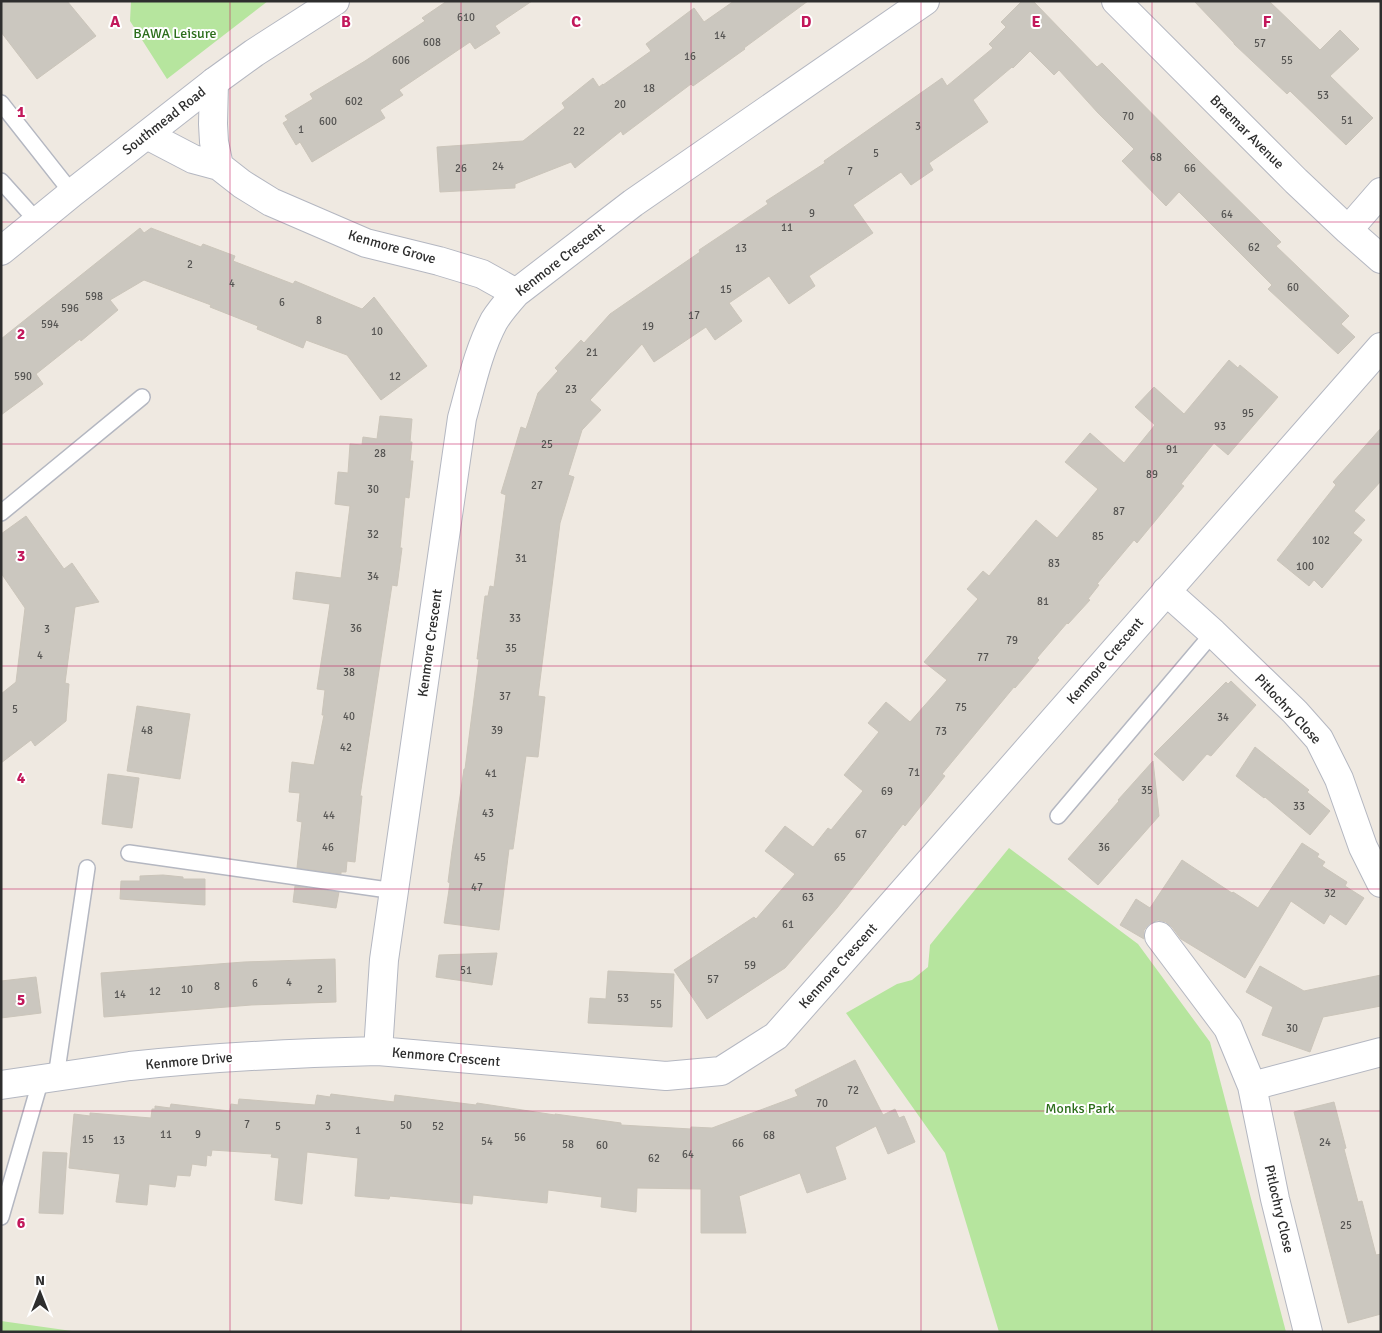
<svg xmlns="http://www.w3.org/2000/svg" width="1382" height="1333" viewBox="0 0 1382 1333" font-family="Signika,sans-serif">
  <rect width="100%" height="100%" fill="#efe9e1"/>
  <path fill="#b6e59e" d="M 131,1 L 268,1 L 167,79 L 130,21 Z
    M 1009,848 L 1138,944 L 1210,1042 L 1286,1332 L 999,1332 L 945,1153 L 846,1013 L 897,984 L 912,980 L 928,967 L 930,945 Z
    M 1,1321 L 79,1332 L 1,1332 Z"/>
  <path fill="#cbc7bf" stroke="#cbc5ba" d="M 1,1 L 67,1 L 96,36 L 37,79 L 1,32 Z
    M 447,1 L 532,1 L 495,26 L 500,33 L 475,49 L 470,42 L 399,90 L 403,95 L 380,110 L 385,118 L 312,162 L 300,142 L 296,145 L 283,123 L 288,120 L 285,116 L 313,99 L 310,94 L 365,61 L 425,21 L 422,18 Z
    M 734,1 L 808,1 L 744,48 L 745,49 L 693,86 L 691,84 L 623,135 L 621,131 L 575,168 L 571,162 L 515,184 L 515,188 L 440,192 L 437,147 L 523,141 L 565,108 L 562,103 L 593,78 L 599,87 L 603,84 L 603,85 L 651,51 L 646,44 L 694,8 L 704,22 Z
    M 1022,1 L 1033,1 L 1097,67 L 1102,63 L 1190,152 L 1281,242 L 1276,246 L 1349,316 L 1341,324 L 1355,337 L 1338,354 L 1268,289 L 1272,285 L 1179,192 L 1166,206 L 1122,161 L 1134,149 L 1098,113 L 1059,70 L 1054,75 L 1030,51 L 1013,68 L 1012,67 L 973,100 L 988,122 L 929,163 L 933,170 L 911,185 L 901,172 L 853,205 L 873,233 L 809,276 L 815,286 L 789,304 L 769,276 L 729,303 L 742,321 L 715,340 L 706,327 L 654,362 L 642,344 L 590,400 L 601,410 L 582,430 L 568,475 L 574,477 L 560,523 L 538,696 L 545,697 L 538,757 L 526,756 L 513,849 L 509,849 L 499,930 L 444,923 L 450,883 L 448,882 L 452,851 L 464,769 L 465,769 L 479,659 L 477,659 L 485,596 L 488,596 L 490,586 L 494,587 L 506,495 L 501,493 L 521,427 L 526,429 L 538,393 L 558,371 L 555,368 L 581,340 L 584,343 L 610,314 L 700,252 L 699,250 L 768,204 L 766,201 L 825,163 L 824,161 L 942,78 L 947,86 L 993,48 L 989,44 L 1006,27 L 1001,22 Z
    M 1194,1 L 1269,1 L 1320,50 L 1340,30 L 1359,49 L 1330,76 L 1373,118 L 1346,145 L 1290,91 L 1287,94 L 1234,44 L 1234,43 Z
    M 140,228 L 144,233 L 151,228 L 201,247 L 203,244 L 235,256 L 233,261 L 293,284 L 295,281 L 362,309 L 374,297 L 427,366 L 381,400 L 347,355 L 306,340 L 303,348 L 257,329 L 258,326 L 210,307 L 211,305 L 144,280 L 110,300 L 118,310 L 81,341 L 80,339 L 36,374 L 43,384 L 1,415 L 1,339 Z
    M 1229,360 L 1238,368 L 1240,365 L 1278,397 L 1228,455 L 1214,443 L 1181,484 L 1184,486 L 1137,543 L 1134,540 L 1097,584 L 1099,585 L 1088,599 L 1090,600 L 1068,624 L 1067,623 L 1037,658 L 1039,660 L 1015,688 L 1014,687 L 942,774 L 945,776 L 905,826 L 903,824 L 837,908 L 785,968 L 707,1019 L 674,970 L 754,917 L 756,919 L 795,874 L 765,851 L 785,826 L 813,847 L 828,828 L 831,830 L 863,791 L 844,775 L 879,732 L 868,723 L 886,702 L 910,722 L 947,680 L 924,662 L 978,599 L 967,589 L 983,571 L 989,576 L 1036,520 L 1057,538 L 1098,489 L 1065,462 L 1090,433 L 1124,463 L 1155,425 L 1135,407 L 1154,387 L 1184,414 Z
    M 380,416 L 412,419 L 410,442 L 412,442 L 410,461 L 413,461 L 409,498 L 405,497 L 400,548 L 402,548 L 397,586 L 392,585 L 360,796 L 362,796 L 355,862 L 347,861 L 346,872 L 341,872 L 341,874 L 297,868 L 302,822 L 297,821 L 300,793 L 289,792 L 292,762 L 314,765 L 324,715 L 322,715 L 325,690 L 317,689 L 330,604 L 293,599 L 296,572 L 341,578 L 350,506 L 335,504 L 338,472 L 348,473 L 350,444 L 362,445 L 363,437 L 377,439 Z
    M 1381,428 L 1381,481 L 1354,511 L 1365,520 L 1353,533 L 1362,540 L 1322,588 L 1314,580 L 1309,586 L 1277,560 L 1336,485 L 1333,482 Z
    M 26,516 L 64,569 L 72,563 L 99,602 L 75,607 L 65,683 L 69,684 L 66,721 L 35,746 L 31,740 L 1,763 L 1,694 L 16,682 L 25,608 L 1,573 L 1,534 Z
    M 1231,681 L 1256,705 L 1211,756 L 1207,754 L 1183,781 L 1154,754 L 1226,682 L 1228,684 Z
    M 137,706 L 190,714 L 180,779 L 127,771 Z
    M 1255,747 L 1309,790 L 1307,792 L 1330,811 L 1310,835 L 1265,797 L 1264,798 L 1236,776 Z
    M 1153,761 L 1159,816 L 1098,885 L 1068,859 L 1119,801 L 1118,800 Z
    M 108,774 L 139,778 L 132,828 L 102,824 Z
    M 1302,843 L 1319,854 L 1317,857 L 1325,862 L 1322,866 L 1347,882 L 1345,886 L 1364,898 L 1346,925 L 1330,914 L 1324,924 L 1291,901 L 1245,978 L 1181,939 L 1172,927 L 1166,922 L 1158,920 L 1149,924 L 1144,930 L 1144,939 L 1120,925 L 1136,899 L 1150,908 L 1182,860 L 1232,893 L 1233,892 L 1258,908 Z
    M 163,875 L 183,877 L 183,879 L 205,879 L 205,905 L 120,899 L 121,881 L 140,881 L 140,876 Z
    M 295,886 L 339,892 L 336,908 L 293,902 Z
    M 497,953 L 492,985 L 436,977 L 439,955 Z
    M 335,959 L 336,1002 L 251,1005 L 104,1017 L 101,973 L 244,962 Z
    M 1260,966 L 1304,991 L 1381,975 L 1381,1006 L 1323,1017 L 1310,1052 L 1293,1046 L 1262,1035 L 1273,1007 L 1246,992 Z
    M 608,971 L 674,974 L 672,1027 L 588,1023 L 590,998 L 606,999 Z
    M 36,977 L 41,1013 L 1,1018 L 1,981 Z
    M 855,1060 L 883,1115 L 895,1109 L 899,1118 L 904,1116 L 915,1142 L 888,1154 L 876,1126 L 835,1147 L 846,1179 L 807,1193 L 800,1173 L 739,1196 L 746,1233 L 701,1233 L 701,1189 L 637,1188 L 636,1212 L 601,1207 L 602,1197 L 548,1190 L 547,1203 L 473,1195 L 472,1204 L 390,1196 L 389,1199 L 355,1196 L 358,1158 L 307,1152 L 302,1204 L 275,1200 L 279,1158 L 271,1157 L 272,1154 L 212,1150 L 211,1156 L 207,1155 L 206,1166 L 192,1164 L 190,1176 L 177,1175 L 175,1187 L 149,1184 L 147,1205 L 116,1202 L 120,1174 L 69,1168 L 74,1114 L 90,1116 L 90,1113 L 151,1118 L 152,1109 L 155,1109 L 155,1106 L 170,1108 L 171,1104 L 230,1111 L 231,1104 L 238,1105 L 239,1099 L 315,1105 L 317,1095 L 330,1097 L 331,1094 L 394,1102 L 395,1095 L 476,1105 L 477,1103 L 555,1115 L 555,1114 L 621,1123 L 621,1125 L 691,1129 L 691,1127 L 712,1128 L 798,1096 L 795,1090 Z
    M 1334,1102 L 1346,1148 L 1344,1149 L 1358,1202 L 1362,1201 L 1376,1255 L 1381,1254 L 1381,1314 L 1348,1323 L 1294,1112 Z
    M 43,1152 L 67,1153 L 63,1214 L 39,1213 Z"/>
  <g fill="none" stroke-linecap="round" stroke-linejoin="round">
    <g stroke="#b4b7c1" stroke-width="18">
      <path id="lane" d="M 1,103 L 72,193
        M 1,181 L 37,221
        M 1,513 L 142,397
        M 1058,816 L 1213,633
        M 129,853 L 395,891
        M 56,1077 L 87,868
        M 1,1217 L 41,1079"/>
    </g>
    <g stroke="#b4b7c1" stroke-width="30">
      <path id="street" d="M 1116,1 L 1296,181 L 1348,230 L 1381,259
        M 214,82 L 213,124 L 214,142 L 219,166
        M 147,135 L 193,159 L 219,166 L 242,184 L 271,202 L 366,243 L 439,261 L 482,274 L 516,293
        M 1348,230 L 1381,192
        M 1166,591 L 1213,633 L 1295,712 L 1319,739 L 1339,779 L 1363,847 L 1381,883
        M 1159,936 L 1228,1028 L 1252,1086 L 1275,1199 L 1308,1332
        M 378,1051 L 384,960 L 462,418 C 471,386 478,351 494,321 C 500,311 508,302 516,293 L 633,203 L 925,1
        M 1,1085 C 44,1079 87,1072 130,1066 C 212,1057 295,1053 378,1051 L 666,1076 L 721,1071 L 776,1036 L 881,917 L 1381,347
        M 1252,1086 L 1381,1052"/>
    </g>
    <g stroke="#b4b7c1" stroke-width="30">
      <path id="secondary" d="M 1,251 L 72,193 L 214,82 L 254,53 L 335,1"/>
    </g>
    <use href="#lane" stroke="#fff" stroke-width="15"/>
    <use href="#street" stroke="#fff" stroke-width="28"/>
    <use href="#secondary" stroke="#fff" stroke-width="28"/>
  </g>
  <path fill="none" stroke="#c2185b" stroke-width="1" stroke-opacity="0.55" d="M 230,1 L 230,1332M 461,1 L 461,1332M 691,1 L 691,1332M 921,1 L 921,1332M 1152,1 L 1152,1332M 1,222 L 1381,222M 1,444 L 1381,444M 1,666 L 1381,666M 1,889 L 1381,889M 1,1111 L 1381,1111"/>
  <g text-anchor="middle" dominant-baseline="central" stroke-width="4" stroke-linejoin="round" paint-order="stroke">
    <g font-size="11" fill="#555452">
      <text x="466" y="17">610</text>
      <text x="720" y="35">14</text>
      <text x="432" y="42">608</text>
      <text x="1260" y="43">57</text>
      <text x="690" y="56">16</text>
      <text x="401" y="60">606</text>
      <text x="1287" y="60">55</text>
      <text x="649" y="88">18</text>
      <text x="1323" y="95">53</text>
      <text x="354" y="101">602</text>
      <text x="620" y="104">20</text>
      <text x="1128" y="116">70</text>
      <text x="1347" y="120">51</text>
      <text x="328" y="121">600</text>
      <text x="918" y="126">3</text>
      <text x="301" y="129">1</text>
      <text x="579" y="131">22</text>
      <text x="876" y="153">5</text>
      <text x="1156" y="157">68</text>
      <text x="498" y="166">24</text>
      <text x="461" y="168">26</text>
      <text x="1190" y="168">66</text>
      <text x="850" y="171">7</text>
      <text x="812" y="213">9</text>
      <text x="1227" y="214">64</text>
      <text x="787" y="227">11</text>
      <text x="1254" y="247">62</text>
      <text x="741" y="248">13</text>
      <text x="190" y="264">2</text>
      <text x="232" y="283">4</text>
      <text x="1293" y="287">60</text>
      <text x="726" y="289">15</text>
      <text x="94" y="296">598</text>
      <text x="282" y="302">6</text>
      <text x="70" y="308">596</text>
      <text x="694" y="315">17</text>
      <text x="319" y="320">8</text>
      <text x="50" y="324">594</text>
      <text x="648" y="326">19</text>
      <text x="377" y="331">10</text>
      <text x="592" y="352">21</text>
      <text x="23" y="376">590</text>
      <text x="395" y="376">12</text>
      <text x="571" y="389">23</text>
      <text x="1248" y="413">95</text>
      <text x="1220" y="426">93</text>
      <text x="547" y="444">25</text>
      <text x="1172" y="449">91</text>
      <text x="380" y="453">28</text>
      <text x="1152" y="474">89</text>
      <text x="537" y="485">27</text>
      <text x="373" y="489">30</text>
      <text x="1119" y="511">87</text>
      <text x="373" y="534">32</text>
      <text x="1098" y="536">85</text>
      <text x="1321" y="540">102</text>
      <text x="521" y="558">31</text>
      <text x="1054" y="563">83</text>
      <text x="1305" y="566">100</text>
      <text x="373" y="576">34</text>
      <text x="1043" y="601">81</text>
      <text x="515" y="618">33</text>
      <text x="356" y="628">36</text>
      <text x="47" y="629">3</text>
      <text x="1012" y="640">79</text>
      <text x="511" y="648">35</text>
      <text x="40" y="655">4</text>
      <text x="983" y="657">77</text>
      <text x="349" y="672">38</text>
      <text x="505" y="696">37</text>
      <text x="961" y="707">75</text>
      <text x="15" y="709">5</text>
      <text x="349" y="716">40</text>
      <text x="1223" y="717">34</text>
      <text x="147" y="730">48</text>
      <text x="497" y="730">39</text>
      <text x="941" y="731">73</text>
      <text x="346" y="747">42</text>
      <text x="914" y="772">71</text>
      <text x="491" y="773">41</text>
      <text x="1147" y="790">35</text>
      <text x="887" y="791">69</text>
      <text x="1299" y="806">33</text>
      <text x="488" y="813">43</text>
      <text x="329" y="815">44</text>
      <text x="861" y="834">67</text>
      <text x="328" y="847">46</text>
      <text x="1104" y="847">36</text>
      <text x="480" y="857">45</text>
      <text x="840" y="857">65</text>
      <text x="477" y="887">47</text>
      <text x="1330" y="893">32</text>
      <text x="808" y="897">63</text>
      <text x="788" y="924">61</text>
      <text x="750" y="965">59</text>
      <text x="466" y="970">51</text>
      <text x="713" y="979">57</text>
      <text x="289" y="982">4</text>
      <text x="255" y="983">6</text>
      <text x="217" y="986">8</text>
      <text x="187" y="989">10</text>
      <text x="320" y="989">2</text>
      <text x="155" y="991">12</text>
      <text x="120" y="994">14</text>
      <text x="623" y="998">53</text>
      <text x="656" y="1004">55</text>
      <text x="1292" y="1028">30</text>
      <text x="853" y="1090">72</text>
      <text x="822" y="1103">70</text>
      <text x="247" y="1124">7</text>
      <text x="406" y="1125">50</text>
      <text x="278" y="1126">5</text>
      <text x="328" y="1126">3</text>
      <text x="438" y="1126">52</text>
      <text x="358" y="1130">1</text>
      <text x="166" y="1134">11</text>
      <text x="198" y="1134">9</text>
      <text x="769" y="1135">68</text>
      <text x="520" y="1137">56</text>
      <text x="88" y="1139">15</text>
      <text x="119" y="1140">13</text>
      <text x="487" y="1141">54</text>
      <text x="1325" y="1142">24</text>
      <text x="738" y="1143">66</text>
      <text x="568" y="1144">58</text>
      <text x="602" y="1145">60</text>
      <text x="688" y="1154">64</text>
      <text x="654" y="1158">62</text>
      <text x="1346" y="1225">25</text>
    </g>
    <g font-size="14" fill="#2c6e1b" stroke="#fff">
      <text x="175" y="33">BAWA Leisure</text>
      <text x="1080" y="1108">Monks Park</text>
    </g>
    <g font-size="14" fill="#2e2e2e" stroke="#fff">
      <text transform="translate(164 121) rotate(-38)">Southmead Road</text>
      <text transform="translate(1247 132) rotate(45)">Braemar Avenue</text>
      <text transform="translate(392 247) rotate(16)">Kenmore Grove</text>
      <text transform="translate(560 260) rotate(-38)">Kenmore Crescent</text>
      <text transform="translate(430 643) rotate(-82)">Kenmore Crescent</text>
      <text transform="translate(1105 661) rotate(-49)">Kenmore Crescent</text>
      <text transform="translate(1288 709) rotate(47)">Pitlochry Close</text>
      <text transform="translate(838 966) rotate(-48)">Kenmore Crescent</text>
      <text transform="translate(446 1057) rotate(5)">Kenmore Crescent</text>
      <text transform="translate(189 1061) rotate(-5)">Kenmore Drive</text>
      <text transform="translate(1279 1209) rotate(77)">Pitlochry Close</text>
    </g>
  </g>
  <g font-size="16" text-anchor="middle" font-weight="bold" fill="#c2185b" stroke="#fff" stroke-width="4" stroke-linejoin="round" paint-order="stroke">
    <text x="115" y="27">A</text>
    <text x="346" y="27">B</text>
    <text x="576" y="27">C</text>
    <text x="806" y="27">D</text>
    <text x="1036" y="27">E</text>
    <text x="1267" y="27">F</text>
    <text x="21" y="117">1</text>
    <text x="21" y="339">2</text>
    <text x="21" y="561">3</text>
    <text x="21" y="783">4</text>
    <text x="21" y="1005">5</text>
    <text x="21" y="1228">6</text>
  </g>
  <rect width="1382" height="1333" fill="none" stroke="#2e2e2e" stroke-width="5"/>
  <g transform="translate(40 1293)" stroke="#ffffff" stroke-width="4" paint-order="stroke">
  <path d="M0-4L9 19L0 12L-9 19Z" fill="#2e2e2e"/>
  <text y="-8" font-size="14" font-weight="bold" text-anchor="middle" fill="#2e2e2e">N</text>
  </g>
</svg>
